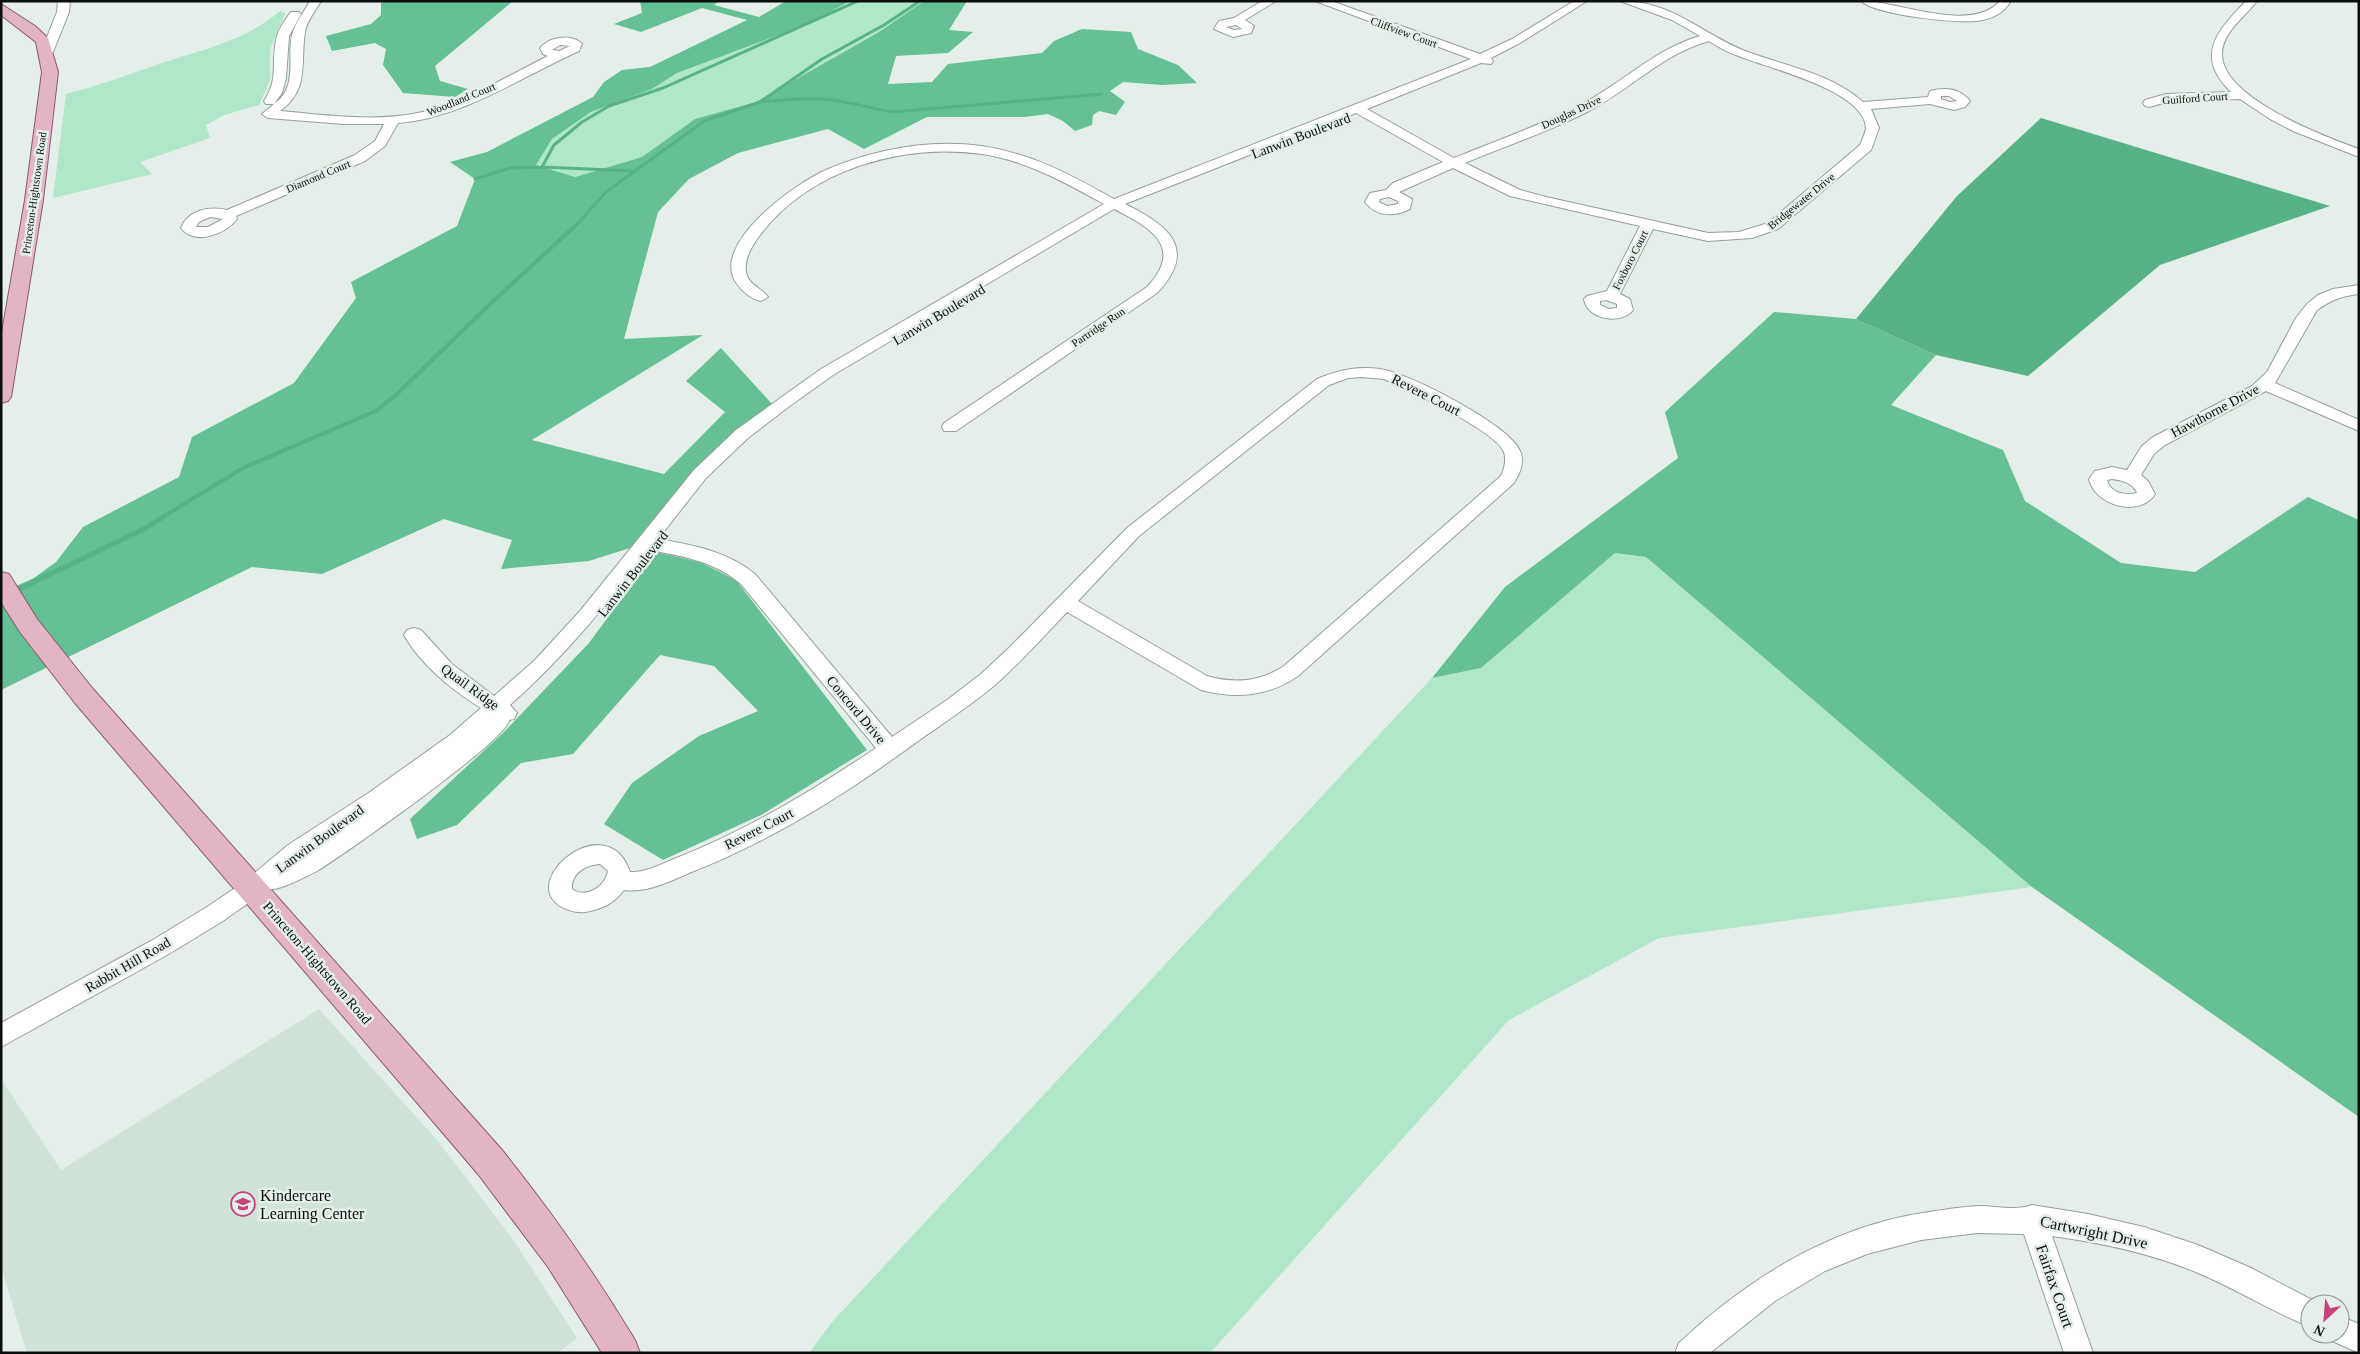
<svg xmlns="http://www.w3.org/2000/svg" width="2360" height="1354" viewBox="0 0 2360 1354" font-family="Georgia,serif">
  <rect width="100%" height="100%" fill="#e3efe8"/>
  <path fill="#cfe3d8" d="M 319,1009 L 437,1140 L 512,1238 L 577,1338 L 558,1353 L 27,1353 L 1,1266 L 1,1079 L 61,1170 Z"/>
  <path fill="#afe7c8" d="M 850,1 L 924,1 L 879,32 L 756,102 L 695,119 L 642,157 L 575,177 L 535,165 L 552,139 L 591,112 L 652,89 L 677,73 L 808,24 Z
    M 280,11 L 285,13 L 270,50 L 270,80 L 259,105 L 224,115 L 206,125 L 210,138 L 140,162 L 152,174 L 53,198 L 66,94 C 99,86 130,74 162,63 C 205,49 245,41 280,11 Z
    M 1615,553 L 1646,557 L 2032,887 L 1659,938 L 1509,1020 L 1210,1353 L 809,1353 L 833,1321 L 1432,678 L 1481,668 Z"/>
  <path fill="#65c093" d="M 381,1 L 513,1 L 435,66 L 440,81 L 468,89 L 455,97 L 403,93 L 383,65 L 386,49 L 375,43 L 332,51 L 326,36 L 371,24 L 381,15 Z
    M 640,1 L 719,1 L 714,5 L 759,17 L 786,1 L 850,1 L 808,24 L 677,73 L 652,89 L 591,112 L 552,139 L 536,165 L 575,177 L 642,157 L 695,119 L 756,102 L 879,32 L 924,1 L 967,1 L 949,30 L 973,32 L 948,53 L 896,56 L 888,84 L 932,82 L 948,64 L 1042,53 L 1054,41 L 1082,29 L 1131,32 L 1138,49 L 1178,65 L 1197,83 L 1162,85 L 1123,82 L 1110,91 L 1125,102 L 1116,115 L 1099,111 L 1093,115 L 1092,125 L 1075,131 L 1063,121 L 1048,114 L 1024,117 L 927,117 L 864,149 L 828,129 L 738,153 L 689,179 L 658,212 L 624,339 L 703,335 L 532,440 L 664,474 L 725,412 L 686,381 L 721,348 L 772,404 L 633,547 L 589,561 L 501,569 L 512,540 L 444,519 L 322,574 L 252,567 L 1,690 L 1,593 L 34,578 L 56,562 L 83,527 L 179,477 L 192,437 L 294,383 L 356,298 L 351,282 L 457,226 L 475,179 L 450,162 L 487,152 L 593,97 L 604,82 L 622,70 L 650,67 L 747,20 L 702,8 L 641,32 L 614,24 L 642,13 Z
    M 1774,312 L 1856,319 L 1936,355 L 1891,405 L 2003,450 L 2025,501 L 2121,563 L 2195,572 L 2308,497 L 2359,520 L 2359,1117 L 2032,887 L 1646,557 L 1615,553 L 1481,668 L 1432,678 L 1505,587 L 1678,458 L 1665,412 Z
    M 656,552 L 700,562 L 736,580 L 867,750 L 761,815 L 663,860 L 604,824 L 632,783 L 699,736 L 758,711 L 714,666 L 660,655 L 573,754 L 521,763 L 457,825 L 417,839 L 410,819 L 503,733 L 589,643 Z"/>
  <path fill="#57b286" d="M 2041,118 L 2330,206 L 2160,265 L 2028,376 L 1936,355 L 1856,319 L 1957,196 Z"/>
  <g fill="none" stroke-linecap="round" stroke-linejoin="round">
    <path stroke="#57b286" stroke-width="3" d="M 760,102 C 783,100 807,97 831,100 C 852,102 872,109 893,112 L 1102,94
      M 542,167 L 554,145 L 582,122 L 609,106 L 663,88 L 858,1
      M 475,179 L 510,168 L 542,167 L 633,171
      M 573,229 L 606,192 L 704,121 L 760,102 L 822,59 L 884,25 L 920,1"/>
    <path stroke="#57b286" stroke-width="4" d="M 161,518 L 243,468 L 376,411 L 397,394 L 489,305 L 574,227"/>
    <path stroke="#57b286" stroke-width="5" d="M 13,592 L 144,529 L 163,517"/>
    <g stroke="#94a099" stroke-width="2">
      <path id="minor" d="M 58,1 L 70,1 L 69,12 L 53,52 L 51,54 L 43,54 L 41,52 L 57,12 Z
        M 310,1 L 321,1 C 316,10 306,22 305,32 C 300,63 310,90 280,111 C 326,115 373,122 418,113 C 463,103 506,77 548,56 L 543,54 L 540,48 C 549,37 572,33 582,44 L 579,51 C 521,77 462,118 398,123 L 385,146 L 365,161 L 236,216 L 237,219 C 226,234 195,246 181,228 C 188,210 209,206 227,210 L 355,155 L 375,141 L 384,124 L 344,124 L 268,118 L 262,114 L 274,104 L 266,104 L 264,101 C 279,79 271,64 276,40 C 278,29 285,20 291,12 L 299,12 L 301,14 L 289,36 L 286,78 L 282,93 L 274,104 C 301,85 284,53 294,29 C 298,19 305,10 310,1 ZM 560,45 L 570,46 L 559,51 L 552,50 ZM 210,217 L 223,219 L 208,227 L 196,227 L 199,222 Z
        M 1262,1 L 1276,1 L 1245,20 L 1254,26 L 1251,33 L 1233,37 L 1214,29 L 1219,21 L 1234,18 ZM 1236,25 L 1242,29 L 1234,30 L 1226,27 Z
        M 1315,1 L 1331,1 L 1480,54 L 1512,39 L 1574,1 L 1587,1 L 1520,43 L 1491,58 L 1493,61 L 1491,64 L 1481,63 L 1367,109 L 1454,158 C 1495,141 1539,126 1578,106 C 1621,85 1654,49 1700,36 L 1672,20 L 1620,1 C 1673,1 1700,33 1745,51 C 1785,66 1831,73 1863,102 L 1928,97 L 1930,91 C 1945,87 1960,88 1970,101 L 1965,107 L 1954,110 L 1930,104 L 1871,109 L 1879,128 L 1871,150 L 1778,229 L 1752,238 L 1708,241 L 1653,229 L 1620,294 L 1630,299 L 1633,310 C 1622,325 1587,320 1584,299 L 1587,296 L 1607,291 L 1640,226 L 1510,196 L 1453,168 L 1399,192 L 1412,199 L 1410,209 C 1395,217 1376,217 1365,202 L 1370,193 L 1386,190 L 1393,183 L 1443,162 L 1356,113 L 1125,204 C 1168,225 1199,249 1157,293 L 956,431 L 944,431 L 942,427 L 944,423 L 1147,287 C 1185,247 1150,227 1114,209 L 833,375 L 787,408 L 748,438 L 706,478 L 658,539 C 693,545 727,551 755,574 L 892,737 L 947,700 L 981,674 L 1010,647 L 1127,528 L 1317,379 C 1339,370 1357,366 1380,369 C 1409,373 1510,425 1520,451 C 1525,462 1520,473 1514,483 L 1298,676 C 1267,697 1236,699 1201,690 L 1067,612 C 1043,637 1021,662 995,685 C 965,710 931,731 900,754 C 835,801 764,844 689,873 C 669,882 646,893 624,890 C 615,903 600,910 585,912 C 577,913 567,910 560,906 C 518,879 608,806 630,872 C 644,873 662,864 674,859 C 746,831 812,791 876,748 L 741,584 C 714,561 683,556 649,550 C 606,606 563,658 510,705 L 517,713 L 514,719 L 509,720 C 510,738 342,856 317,871 C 308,876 276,892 268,889 L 223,921 L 167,955 L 1,1047 L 1,1023 L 151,941 L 207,907 L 244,882 L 288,845 L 370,792 L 450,735 L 481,708 C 452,690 421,665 404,635 L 407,630 L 414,628 L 421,630 L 452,664 L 494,696 L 534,661 L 580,611 L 694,470 L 736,430 L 821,369 L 1104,204 C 1064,182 1027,161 982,154 C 903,143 810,169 760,235 C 752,246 742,261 747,276 C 751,286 763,289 768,297 L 761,301 C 751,299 743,292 737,284 C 708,245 796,183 826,170 C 874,149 930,139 981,146 C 1031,153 1071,175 1114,199 L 1471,59 ZM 1709,41 C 1717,46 1726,52 1736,55 C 1766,68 1862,89 1866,127 C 1866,132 1862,140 1860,145 L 1768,223 L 1739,232 L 1708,233 L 1546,197 L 1520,190 L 1465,163 C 1505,146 1548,132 1587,112 C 1630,90 1662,54 1709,41 ZM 1941,96 L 1949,96 L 1957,101 L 1950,102 L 1941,99 ZM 1389,197 L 1398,201 L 1398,204 L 1387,206 L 1379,202 L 1380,199 ZM 1606,300 L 1617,304 L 1617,308 L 1609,309 L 1600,305 L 1600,301 ZM 1361,377 L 1384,379 L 1395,384 C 1417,394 1493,431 1503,450 C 1507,458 1505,467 1501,476 L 1284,666 C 1260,682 1235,684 1207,676 L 1078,601 L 1139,536 L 1329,385 L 1348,378 ZM 600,864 L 608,871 C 605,887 586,899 572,889 C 571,873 586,865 600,864 Z
        M 1861,1 C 1899,1 1971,34 2000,1 L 2011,1 C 2004,12 1996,17 1983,20 C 1962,25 1876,15 1861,1 Z
        M 2246,1 L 2257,1 C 2246,16 2221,33 2222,55 C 2223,98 2323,136 2359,149 L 2359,157 L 2293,131 L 2270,119 L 2240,99 L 2167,102 L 2149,107 L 2145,106 L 2143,103 L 2145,100 L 2166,94 L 2231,92 C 2194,56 2217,31 2246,1 Z
        M 2359,285 L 2359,294 C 2342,296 2331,300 2317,310 L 2275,383 L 2359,420 L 2359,431 L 2266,391 L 2165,445 L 2154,454 L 2141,475 L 2148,481 L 2155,494 C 2140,518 2095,506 2089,479 L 2095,471 L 2112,467 L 2127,470 L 2142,446 L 2153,437 L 2252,386 L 2267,372 L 2296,318 L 2307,304 L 2318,295 L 2333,289 ZM 2112,479 C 2122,480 2133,483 2137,493 C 2125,496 2110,493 2107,480 Z
        M 2032,1205 L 2088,1214 L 2144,1227 L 2198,1245 L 2251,1268 L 2320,1304 L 2310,1304 L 2310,1327 C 2274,1312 2239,1291 2203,1275 C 2155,1254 2103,1243 2052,1236 L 2093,1353 L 2064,1353 L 2024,1234 L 1977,1233 L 1921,1240 L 1867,1254 L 1825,1271 L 1775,1301 L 1710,1353 L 1675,1353 L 1679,1343 C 1746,1280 1830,1227 1923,1213 C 1941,1210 1961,1207 1979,1206 C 1995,1206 2017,1211 2032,1205 Z
        M 2340,1316 L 2359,1324 L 2359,1353 L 2330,1340 L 2327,1334 L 2340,1334 Z"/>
    </g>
    <g stroke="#8c5a6b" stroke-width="2">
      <path id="major" d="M 1,4 L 35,26 L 48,38 L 58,72 L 43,200 L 11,397 L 8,401 L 1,403 L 1,338 L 25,200 L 42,72 L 36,42 L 1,15 Z
        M 1,572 L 9,574 L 37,619 L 93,689 L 502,1150 C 551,1211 595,1274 635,1340 L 640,1353 L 602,1353 L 548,1267 L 478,1174 L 75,703 L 20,632 L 1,602 Z"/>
    </g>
    <use href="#minor" fill="#fff" fill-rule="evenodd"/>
    <use href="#major" fill="#e3b4c5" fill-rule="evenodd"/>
  </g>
  <defs>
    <g id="school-ring" transform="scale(1.25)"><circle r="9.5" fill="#e3efe8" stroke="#c9417d" stroke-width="1.5"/><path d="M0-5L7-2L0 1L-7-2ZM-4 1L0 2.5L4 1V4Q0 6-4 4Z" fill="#c9417d"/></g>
  </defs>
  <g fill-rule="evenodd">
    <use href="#school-ring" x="243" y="1204"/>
  </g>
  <g text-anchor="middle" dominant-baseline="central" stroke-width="5" stroke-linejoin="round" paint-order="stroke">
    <g font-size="11" fill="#0b0f0c" stroke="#e3efe8">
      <text transform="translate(1404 32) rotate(20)">Cliffview Court</text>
      <text transform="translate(2195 98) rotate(-4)">Guilford Court</text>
      <text transform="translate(461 99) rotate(-22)">Woodland Court</text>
      <text transform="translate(1571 112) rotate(-25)">Douglas Drive</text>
      <text transform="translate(318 176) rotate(-23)">Diamond Court</text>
      <text transform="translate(34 193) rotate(-82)">Princeton-Hightstown Road</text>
      <text transform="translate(1801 201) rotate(-39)">Bridgewater Drive</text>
      <text transform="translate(1630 260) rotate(-63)">Foxboro Court</text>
      <text transform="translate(1098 327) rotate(-34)">Partridge Run</text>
    </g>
    <g font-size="14" fill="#0b0f0c" stroke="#e3efe8">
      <text transform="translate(1301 136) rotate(-21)">Lanwin Boulevard</text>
      <text transform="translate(939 315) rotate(-31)">Lanwin Boulevard</text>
      <text transform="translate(1426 395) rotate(27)">Revere Court</text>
      <text transform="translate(2215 411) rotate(-28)">Hawthorne Drive</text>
      <text transform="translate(633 574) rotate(-52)">Lanwin Boulevard</text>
      <text transform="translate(470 687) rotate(36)">Quail Ridge</text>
      <text transform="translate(856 710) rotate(50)">Concord Drive</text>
      <text transform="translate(759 829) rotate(-27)">Revere Court</text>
      <text transform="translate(320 839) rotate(-36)">Lanwin Boulevard</text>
      <text transform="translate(317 963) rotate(49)">Princeton-Hightstown Road</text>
      <text transform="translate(128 965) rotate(-30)">Rabbit Hill Road</text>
    </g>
    <g font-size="16" fill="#0b0f0c" stroke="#e3efe8" text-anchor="start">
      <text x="260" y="1195">Kindercare<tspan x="260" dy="18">Learning Center</tspan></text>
    </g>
    <g font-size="16" fill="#0b0f0c" stroke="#e3efe8">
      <text transform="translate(2094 1232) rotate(12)">Cartwright Drive</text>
      <text transform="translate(2055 1286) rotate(71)">Fairfax Court</text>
    </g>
  </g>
  <rect width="2360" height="1354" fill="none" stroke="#0b0f0c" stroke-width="5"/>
  <g transform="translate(2325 1319) rotate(206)"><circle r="24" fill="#e3efe8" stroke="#8d9590"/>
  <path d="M0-4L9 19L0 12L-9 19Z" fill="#c9417d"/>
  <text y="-8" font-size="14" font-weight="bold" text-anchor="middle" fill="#0b0f0c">N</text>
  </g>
</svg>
